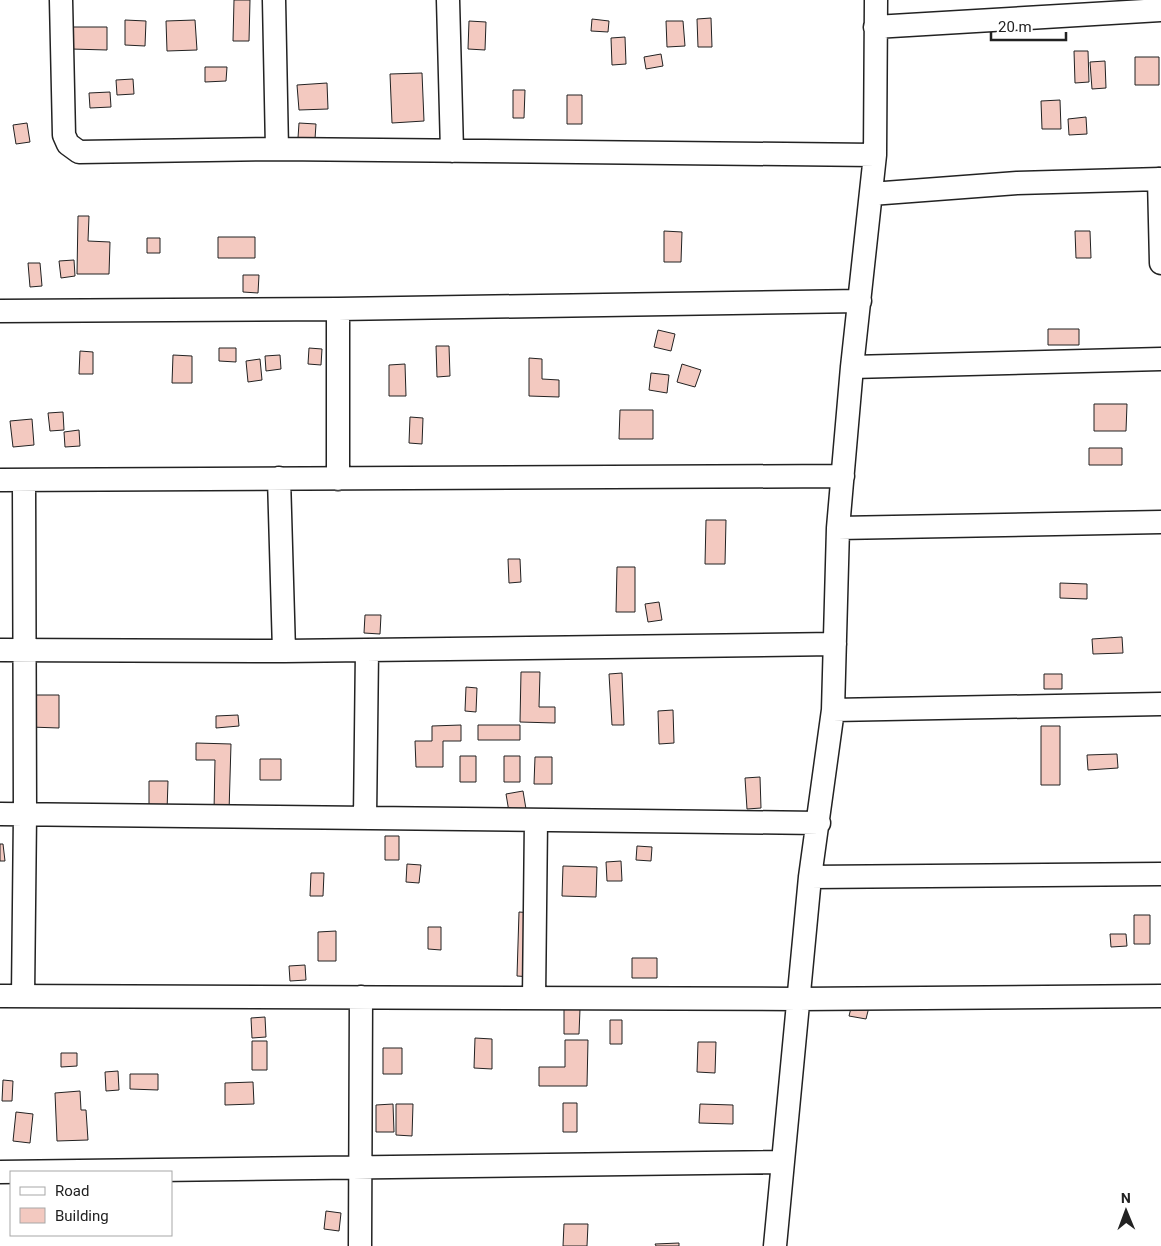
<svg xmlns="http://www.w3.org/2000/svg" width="1161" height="1246" viewBox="0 0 1161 1246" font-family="Roboto,sans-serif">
  <rect width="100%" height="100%" fill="#fff"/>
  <path fill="#f3c9c0" stroke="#222" d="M 234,0 L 250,0 L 249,41 L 233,41 Z
    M 711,18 L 712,47 L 698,47 L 697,19 Z
    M 592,19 L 609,21 L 608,32 L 591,31 Z
    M 125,20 L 146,21 L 145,46 L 125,45 Z
    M 195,20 L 197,50 L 167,51 L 166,21 Z
    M 469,21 L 486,22 L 485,50 L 468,49 Z
    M 666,21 L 683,21 L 685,46 L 667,47 Z
    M 72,27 L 107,27 L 107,50 L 71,49 Z
    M 625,37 L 626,64 L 612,65 L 611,38 Z
    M 1074,51 L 1088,51 L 1089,82 L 1075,83 Z
    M 661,54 L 663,66 L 646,69 L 644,57 Z
    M 1135,57 L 1159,57 L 1159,85 L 1135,85 Z
    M 1105,61 L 1106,88 L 1092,89 L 1090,62 Z
    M 205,67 L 227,67 L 226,81 L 205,82 Z
    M 422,73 L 424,121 L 392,123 L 390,74 Z
    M 133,79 L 134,94 L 117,95 L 116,80 Z
    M 327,83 L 328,109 L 299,110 L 297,85 Z
    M 513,90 L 525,90 L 524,118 L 513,118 Z
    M 110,92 L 111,107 L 90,108 L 89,93 Z
    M 567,95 L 582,95 L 582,124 L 567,124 Z
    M 1060,100 L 1061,129 L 1042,129 L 1041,101 Z
    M 1086,117 L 1087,134 L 1069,135 L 1068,119 Z
    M 27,123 L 30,142 L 16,144 L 13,125 Z
    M 299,123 L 316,124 L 315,139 L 298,138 Z
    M 78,216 L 89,216 L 88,241 L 110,242 L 109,274 L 77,274 Z
    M 664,231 L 682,232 L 681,262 L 664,262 Z
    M 1075,231 L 1090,231 L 1091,258 L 1076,258 Z
    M 218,237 L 255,237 L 255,258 L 218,258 Z
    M 147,238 L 160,238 L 160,253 L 147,253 Z
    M 74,260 L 75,276 L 61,278 L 59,261 Z
    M 28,263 L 40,263 L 42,286 L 30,287 Z
    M 243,275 L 259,275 L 258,293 L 243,292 Z
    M 1048,329 L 1079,329 L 1079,345 L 1048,345 Z
    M 658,330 L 675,334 L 671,351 L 654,347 Z
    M 436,346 L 449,346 L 450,376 L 437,377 Z
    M 219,348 L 236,348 L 236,362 L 219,361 Z
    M 309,348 L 322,349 L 321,365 L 308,364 Z
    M 80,351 L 93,352 L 93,374 L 79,374 Z
    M 173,355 L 192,356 L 192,383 L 172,383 Z
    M 280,355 L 281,369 L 266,371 L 265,356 Z
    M 529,358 L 542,359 L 542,379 L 559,380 L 559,397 L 529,396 Z
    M 260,359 L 262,380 L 248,382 L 246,361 Z
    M 405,364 L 406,396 L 389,396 L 389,365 Z
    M 682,364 L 701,370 L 695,387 L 677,382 Z
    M 651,373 L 669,375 L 667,393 L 649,390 Z
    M 1094,404 L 1127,404 L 1126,431 L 1094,431 Z
    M 620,410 L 653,410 L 653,439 L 619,439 Z
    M 63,412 L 64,430 L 50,431 L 48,413 Z
    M 410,417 L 423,418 L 422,444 L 409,443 Z
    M 32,419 L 34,445 L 13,447 L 10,421 Z
    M 79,430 L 80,446 L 65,447 L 64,432 Z
    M 1089,448 L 1122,448 L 1122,465 L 1089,465 Z
    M 706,520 L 726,520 L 725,564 L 705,564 Z
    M 508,559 L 520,559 L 521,582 L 509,583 Z
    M 617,567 L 635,567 L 635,612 L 616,612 Z
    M 1060,583 L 1087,584 L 1087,599 L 1060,598 Z
    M 659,602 L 662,620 L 648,622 L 645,604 Z
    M 365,615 L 381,615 L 380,634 L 364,633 Z
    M 1122,637 L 1123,653 L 1093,654 L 1092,639 Z
    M 521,672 L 540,672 L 539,707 L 555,707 L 555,723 L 520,722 Z
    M 622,673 L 624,725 L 612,725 L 609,674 Z
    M 1044,674 L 1062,674 L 1062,689 L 1044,689 Z
    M 466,687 L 477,688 L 476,712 L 465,711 Z
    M 31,695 L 59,695 L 59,728 L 30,727 Z
    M 673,710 L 674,743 L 659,744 L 658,711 Z
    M 238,715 L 239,726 L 216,728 L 216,716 Z
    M 461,725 L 461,741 L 443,741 L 443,767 L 416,767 L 415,741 L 432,741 L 432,726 Z
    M 478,725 L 520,725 L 520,740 L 478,740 Z
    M 1041,726 L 1060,726 L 1060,785 L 1041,785 Z
    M 196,743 L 231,744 L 229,812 L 214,811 L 215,760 L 196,760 Z
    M 1117,754 L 1118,768 L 1088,770 L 1087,755 Z
    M 460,756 L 476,756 L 476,782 L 460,782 Z
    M 504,756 L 520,756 L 520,782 L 504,782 Z
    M 535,757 L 552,757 L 552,784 L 534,784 Z
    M 260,759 L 281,759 L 281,780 L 260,780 Z
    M 760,777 L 761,808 L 747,809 L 745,778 Z
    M 149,781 L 168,781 L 167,811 L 149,811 Z
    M 523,791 L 526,809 L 509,812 L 506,794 Z
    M 385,836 L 399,836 L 399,860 L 385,860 Z
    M 0,844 L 3,844 L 5,861 L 0,861 Z
    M 637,846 L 652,847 L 651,861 L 636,860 Z
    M 621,861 L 622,881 L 607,881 L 606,862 Z
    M 407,864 L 421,865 L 419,883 L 406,882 Z
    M 563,866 L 597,867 L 596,897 L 562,896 Z
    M 311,873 L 324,873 L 323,896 L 310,896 Z
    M 519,912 L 534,913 L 532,977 L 517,976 Z
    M 1134,915 L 1150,915 L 1150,944 L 1134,944 Z
    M 428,927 L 441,927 L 441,950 L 428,949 Z
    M 336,931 L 336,961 L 318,961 L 318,932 Z
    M 1110,934 L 1126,934 L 1127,946 L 1111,947 Z
    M 632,958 L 657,958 L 657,978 L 632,978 Z
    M 305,965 L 306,980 L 290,981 L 289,966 Z
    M 853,1000 L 870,1003 L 866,1019 L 849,1016 Z
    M 564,1009 L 580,1009 L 579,1034 L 564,1034 Z
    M 265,1017 L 266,1037 L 252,1038 L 251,1018 Z
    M 610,1020 L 622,1020 L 622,1044 L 610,1044 Z
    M 475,1038 L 492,1039 L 492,1069 L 474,1068 Z
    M 565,1040 L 588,1040 L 587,1086 L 539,1086 L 539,1067 L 565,1067 Z
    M 252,1041 L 267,1041 L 267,1070 L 252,1070 Z
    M 698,1042 L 716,1042 L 715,1073 L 697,1072 Z
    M 383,1048 L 402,1048 L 402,1074 L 383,1074 Z
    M 61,1053 L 77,1053 L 77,1066 L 61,1067 Z
    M 118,1071 L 119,1090 L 106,1091 L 105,1072 Z
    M 130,1074 L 158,1074 L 158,1090 L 130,1089 Z
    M 3,1080 L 13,1081 L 12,1101 L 2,1101 Z
    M 253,1082 L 254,1104 L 225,1105 L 225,1083 Z
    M 80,1091 L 81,1110 L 86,1110 L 88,1140 L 57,1141 L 55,1093 Z
    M 563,1103 L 577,1103 L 577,1132 L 563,1132 Z
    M 393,1104 L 394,1132 L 376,1132 L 376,1105 Z
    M 396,1104 L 413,1104 L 412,1136 L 396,1135 Z
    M 700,1104 L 733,1105 L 733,1124 L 699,1123 Z
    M 16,1112 L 33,1114 L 30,1143 L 13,1141 Z
    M 326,1211 L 341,1213 L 339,1231 L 324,1229 Z
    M 564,1224 L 588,1224 L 587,1246 L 563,1246 Z
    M 679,1243 L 679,1246 L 656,1246 L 655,1244 Z"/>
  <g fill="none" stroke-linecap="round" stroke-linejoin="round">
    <g stroke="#222" stroke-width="25">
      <path id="street" d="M 61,0 L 64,135 L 68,144 L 79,152 L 277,149 L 875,155
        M 274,0 L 277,149
        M 448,0 L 452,151
        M 875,27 L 1161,10
        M 1159,179 L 1161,263
        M 871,194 L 1017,183 L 1161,179
        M 0,311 L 338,309 L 860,301
        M 852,367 L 1161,359
        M 279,478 L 284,651
        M 338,479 L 338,309
        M 0,480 L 843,476
        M 838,528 L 1161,522
        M 0,650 L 284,651 L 835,644
        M 833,710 L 1161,704
        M 0,814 L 819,823
        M 365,818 L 367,650
        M 810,877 L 1161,874
        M 0,996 L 798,999 L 1161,996
        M 23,996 L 25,814 L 24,480
        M 534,998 L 536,820
        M 0,1172 L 783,1162
        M 360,1246 L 361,997
        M 775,1246 L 810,877 L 833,710 L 838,528 L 852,367 L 875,155 L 876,0"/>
    </g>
    <use href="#street" stroke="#fff" stroke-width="22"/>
  </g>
  <rect x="10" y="1171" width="162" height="65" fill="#ffffff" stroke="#a7a7a7"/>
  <rect x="20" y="1187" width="25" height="8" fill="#ffffff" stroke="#a7a7a7"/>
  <text x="55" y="1196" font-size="15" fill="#222222">Road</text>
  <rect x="20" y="1208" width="25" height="15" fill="#f3c9c0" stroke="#a7a7a7"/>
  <text x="55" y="1221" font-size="15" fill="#222222">Building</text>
  <g transform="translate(1126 1211) rotate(359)" stroke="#ffffff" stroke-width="4" paint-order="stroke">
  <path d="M0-4L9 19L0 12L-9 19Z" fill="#222222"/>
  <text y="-8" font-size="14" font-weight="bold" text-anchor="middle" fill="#222222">N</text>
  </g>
  <path d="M991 32v8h75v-8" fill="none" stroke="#222222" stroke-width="2.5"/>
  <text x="998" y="32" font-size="15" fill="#222222" stroke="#ffffff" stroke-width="4" paint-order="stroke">20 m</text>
</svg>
